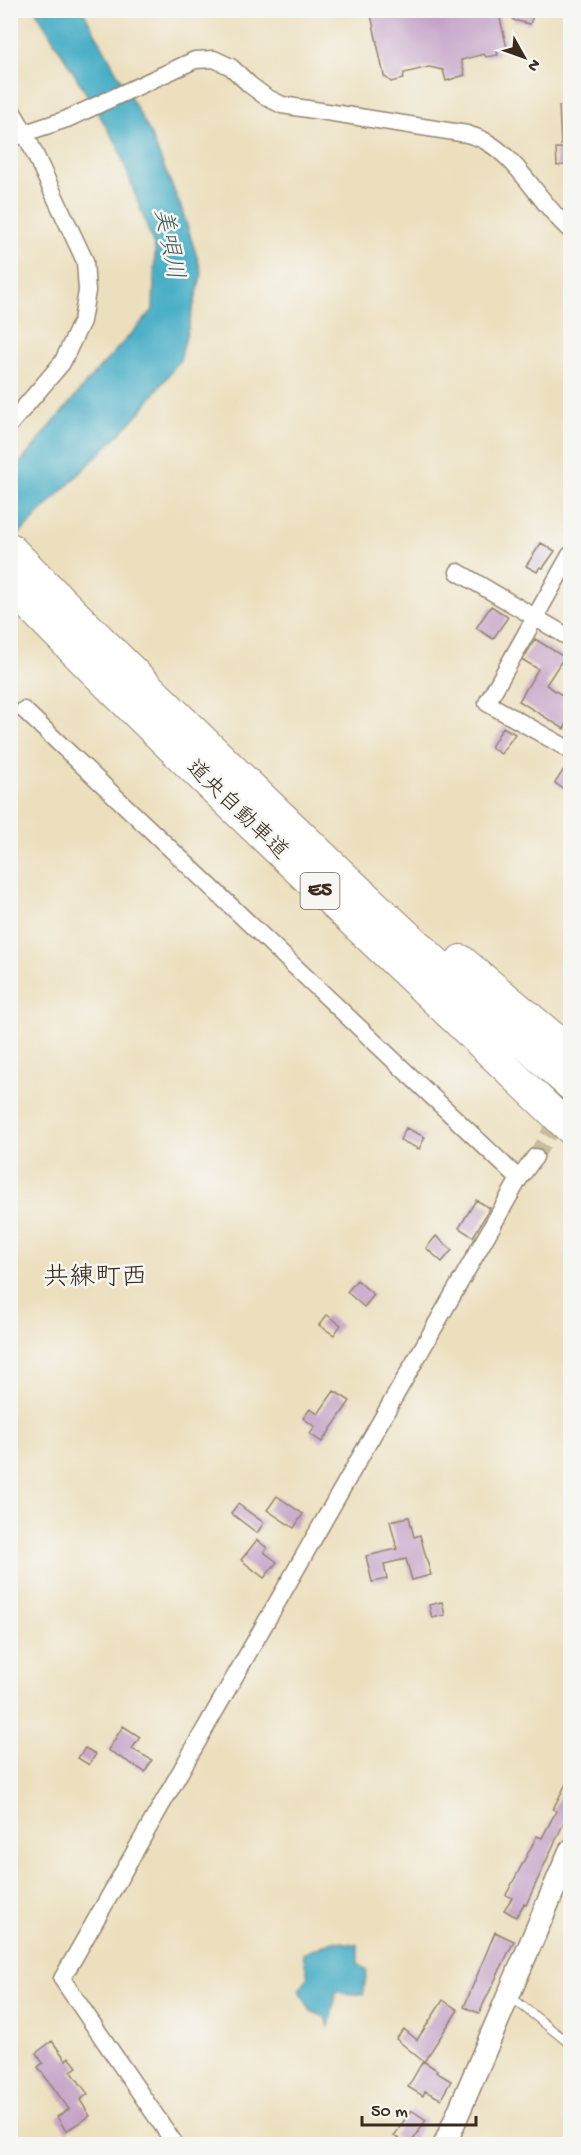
<svg xmlns="http://www.w3.org/2000/svg" width="581" height="2155" viewBox="0 0 581 2155" font-family="'Gochi Hand','Klee One',sans-serif">
  <rect width="100%" height="100%" fill="#f6f6f2"/>
  <filter id="ink" filterUnits="userSpaceOnUse"><feTurbulence type="fractalNoise" baseFrequency=".0167" numOctaves="2"/><feDisplacementMap in="SourceGraphic" scale="12" xChannelSelector="R" yChannelSelector="G"/><feConvolveMatrix kernelMatrix="1 2 1 2 8 2 1 2 1" color-interpolation-filters="sRGB"/></filter>
  <filter id="wash" filterUnits="userSpaceOnUse"><feTurbulence type="fractalNoise" baseFrequency=".008" numOctaves="4" result="noise"/><feDisplacementMap in="SourceGraphic" scale="24" xChannelSelector="R" yChannelSelector="G"/><feGaussianBlur stdDeviation="1.35" result="paint"/><feColorMatrix in="noise" values="0 0 0 0 0 0 0 0 0 0 0 0 0 0 0 0 0 1.4 0 .05"/><feComposite in="paint" operator="in"/></filter>
  <g filter="url(#wash)">
    <rect width="100%" height="100%" fill="#ecdfbd"/>
    <path fill="#47aec6" stroke="#416c72" stroke-width="1.5" d="M 36,11 L 83,11 L 149,131 L 182,210 L 202,273 L 180,360 L 138,415 L 11,542 L 11,474 L 93,375 L 153,310 L 155,249 L 117,144 Z
      M 333,1941 L 358,1945 L 358,1963 L 367,1971 L 363,1995 L 336,1992 L 329,2027 L 325,2017 L 311,2011 L 299,1990 L 308,1977 L 303,1954 Z"/>
    <g id="blocks">
      <path fill="#c5a3c8" d="M 370,10 L 498,10 L 507,48 L 497,52 L 498,55 L 486,57 L 484,54 L 461,60 L 465,75 L 446,81 L 443,70 L 429,67 L 404,73 L 403,79 L 391,82 L 384,76 Z
        M 516,10 L 535,10 L 530,24 L 513,20 Z
        M 570,104 L 570,144 L 561,145 L 559,106 Z
        M 556,148 L 570,148 L 570,164 L 557,166 Z
        M 541,543 L 555,551 L 543,568 L 540,567 L 537,572 L 526,566 Z
        M 491,606 L 508,617 L 493,639 L 476,628 Z
        M 535,639 L 564,657 L 546,685 L 570,700 L 570,717 L 564,729 L 519,701 L 538,669 L 523,660 Z
        M 503,727 L 515,734 L 501,754 L 491,747 Z
        M 570,760 L 570,793 L 555,783 Z
        M 406,1128 L 425,1137 L 419,1149 L 400,1140 Z
        M 476,1200 L 490,1208 L 473,1237 L 459,1228 Z
        M 436,1236 L 452,1250 L 442,1262 L 426,1248 Z
        M 357,1280 L 374,1295 L 364,1307 L 347,1292 Z
        M 327,1315 L 341,1325 L 334,1335 L 319,1325 Z
        M 334,1391 L 350,1401 L 322,1442 L 310,1434 L 315,1427 L 303,1418 L 310,1409 L 318,1414 Z
        M 277,1496 L 303,1514 L 294,1528 L 267,1510 Z
        M 238,1504 L 264,1523 L 257,1533 L 231,1513 Z
        M 409,1517 L 414,1537 L 420,1535 L 431,1575 L 412,1580 L 406,1559 L 384,1564 L 387,1579 L 372,1582 L 366,1556 L 397,1549 L 390,1521 Z
        M 257,1540 L 267,1548 L 264,1552 L 277,1562 L 264,1578 L 241,1560 Z
        M 442,1602 L 445,1615 L 432,1618 L 429,1605 Z
        M 123,1726 L 140,1737 L 132,1749 L 152,1760 L 145,1772 L 108,1750 Z
        M 85,1748 L 96,1754 L 89,1765 L 78,1758 Z
        M 570,1776 L 570,1809 L 526,1905 L 524,1904 L 516,1917 L 504,1910 L 512,1898 L 506,1895 L 537,1836 L 542,1838 L 556,1811 L 553,1809 Z
        M 495,1932 L 514,1941 L 479,2013 L 464,2007 Z
        M 443,2000 L 458,2010 L 424,2062 L 396,2039 L 404,2029 L 417,2040 Z
        M 52,2041 L 66,2060 L 69,2057 L 77,2067 L 71,2071 L 88,2094 L 80,2100 L 90,2116 L 66,2131 L 57,2117 L 69,2109 L 38,2067 L 43,2063 L 36,2053 Z
        M 423,2061 L 437,2070 L 436,2072 L 451,2081 L 441,2099 L 425,2091 L 423,2096 L 408,2087 Z
        M 411,2110 L 426,2120 L 410,2145 L 408,2145 L 394,2136 Z"/>
    </g>
  </g>
  <g filter="url(#ink)">
    <use href="#blocks" fill-opacity="0" stroke="#94846e" stroke-width="1.5"/>
    <g fill="none" stroke-linecap="round" stroke-linejoin="round">
      <path stroke="#c9bb9d" stroke-width="16" stroke-dasharray="16 8" stroke-linecap="butt" d="M 535,1157 L 570,1099"/>
      <g stroke="#94846e" stroke-width="10">
        <path id="lane" d="M 510,1996 L 570,2044"/>
      </g>
      <g stroke="#94846e" stroke-width="19">
        <path id="street" d="M 10,107 L 25,133 L 85,261 L 87,291 L 82,321 L 62,363 L 10,424
          M 10,140 L 25,133 L 67,119 L 195,60 L 214,59 L 231,67 L 250,85 L 266,97 L 282,105 L 467,134 C 473,136 480,138 485,141 C 518,158 541,205 570,230
          M 570,555 L 487,703 L 570,750
          M 458,572 L 570,638
          M 24,710 L 519,1179
          M 175,2144 L 62,1979 L 519,1179 L 535,1157"/>
      </g>
      <g stroke="#94846e" stroke-width="25">
        <path id="secondary" d="M 445,2144 L 570,1851"/>
      </g>
      <g stroke="#94846e" stroke-width="32">
        <path id="highway" d="M 10,548 C 120,661 233,770 347,879 C 421,948 495,1018 570,1085
          M 10,586 C 191,773 383,949 570,1129
          M 461,960 L 570,1051"/>
      </g>
      <use href="#lane" stroke="#fff" stroke-width="8"/>
      <use href="#street" stroke="#fff" stroke-width="16"/>
      <use href="#secondary" stroke="#fff" stroke-width="22"/>
      <use href="#highway" stroke="#fff" stroke-width="30"/>
    </g>
  </g>
  <g text-anchor="middle" dominant-baseline="central" stroke-width="5" stroke-linejoin="round" paint-order="stroke">
    <rect fill="#f6f6f2" stroke="#73675e" stroke-width="1.5" x="300.5" y="873" width="39" height="36" rx="4.5"/>
    <g font-size="21" font-weight="bold" fill="#3b2a1e">
      <text x="320" y="891">E5</text>
    </g>
    <g font-size="22" fill="#3b2a1e" stroke="#f6f6f2">
      <text transform="translate(236 811) rotate(44)">道央自動車道</text>
    </g>
    <g font-size="24" font-style="italic" fill="#3f5859" stroke="#f6f6f2">
      <text transform="translate(167 244) rotate(79)">美唄川</text>
    </g>
    <g font-size="26" fill="#3b2a1e" stroke="#f6f6f2">
      <text x="95" y="1279">共練町西</text>
    </g>
  </g>
  <rect width="581" height="2155" fill="none" stroke="#f6f6f2" stroke-width="36"/>
  <g transform="translate(524 57) rotate(130)" stroke="#f6f6f2" stroke-width="4.5" paint-order="stroke">
  <path d="M0-4.5L10 22L0 15L-10 22Z" fill="#3b2a1e"/>
  <text y="-9" font-size="16" font-weight="bold" text-anchor="middle" fill="#3b2a1e">N</text>
  </g>
  <path d="M362 2116v9h114v-9" fill="none" stroke="#3b2a1e" stroke-width="3"/>
  <text x="371" y="2116" font-size="18" fill="#3b2a1e" stroke="#f6f6f2" stroke-width="4.5" paint-order="stroke">50 m</text>
</svg>
